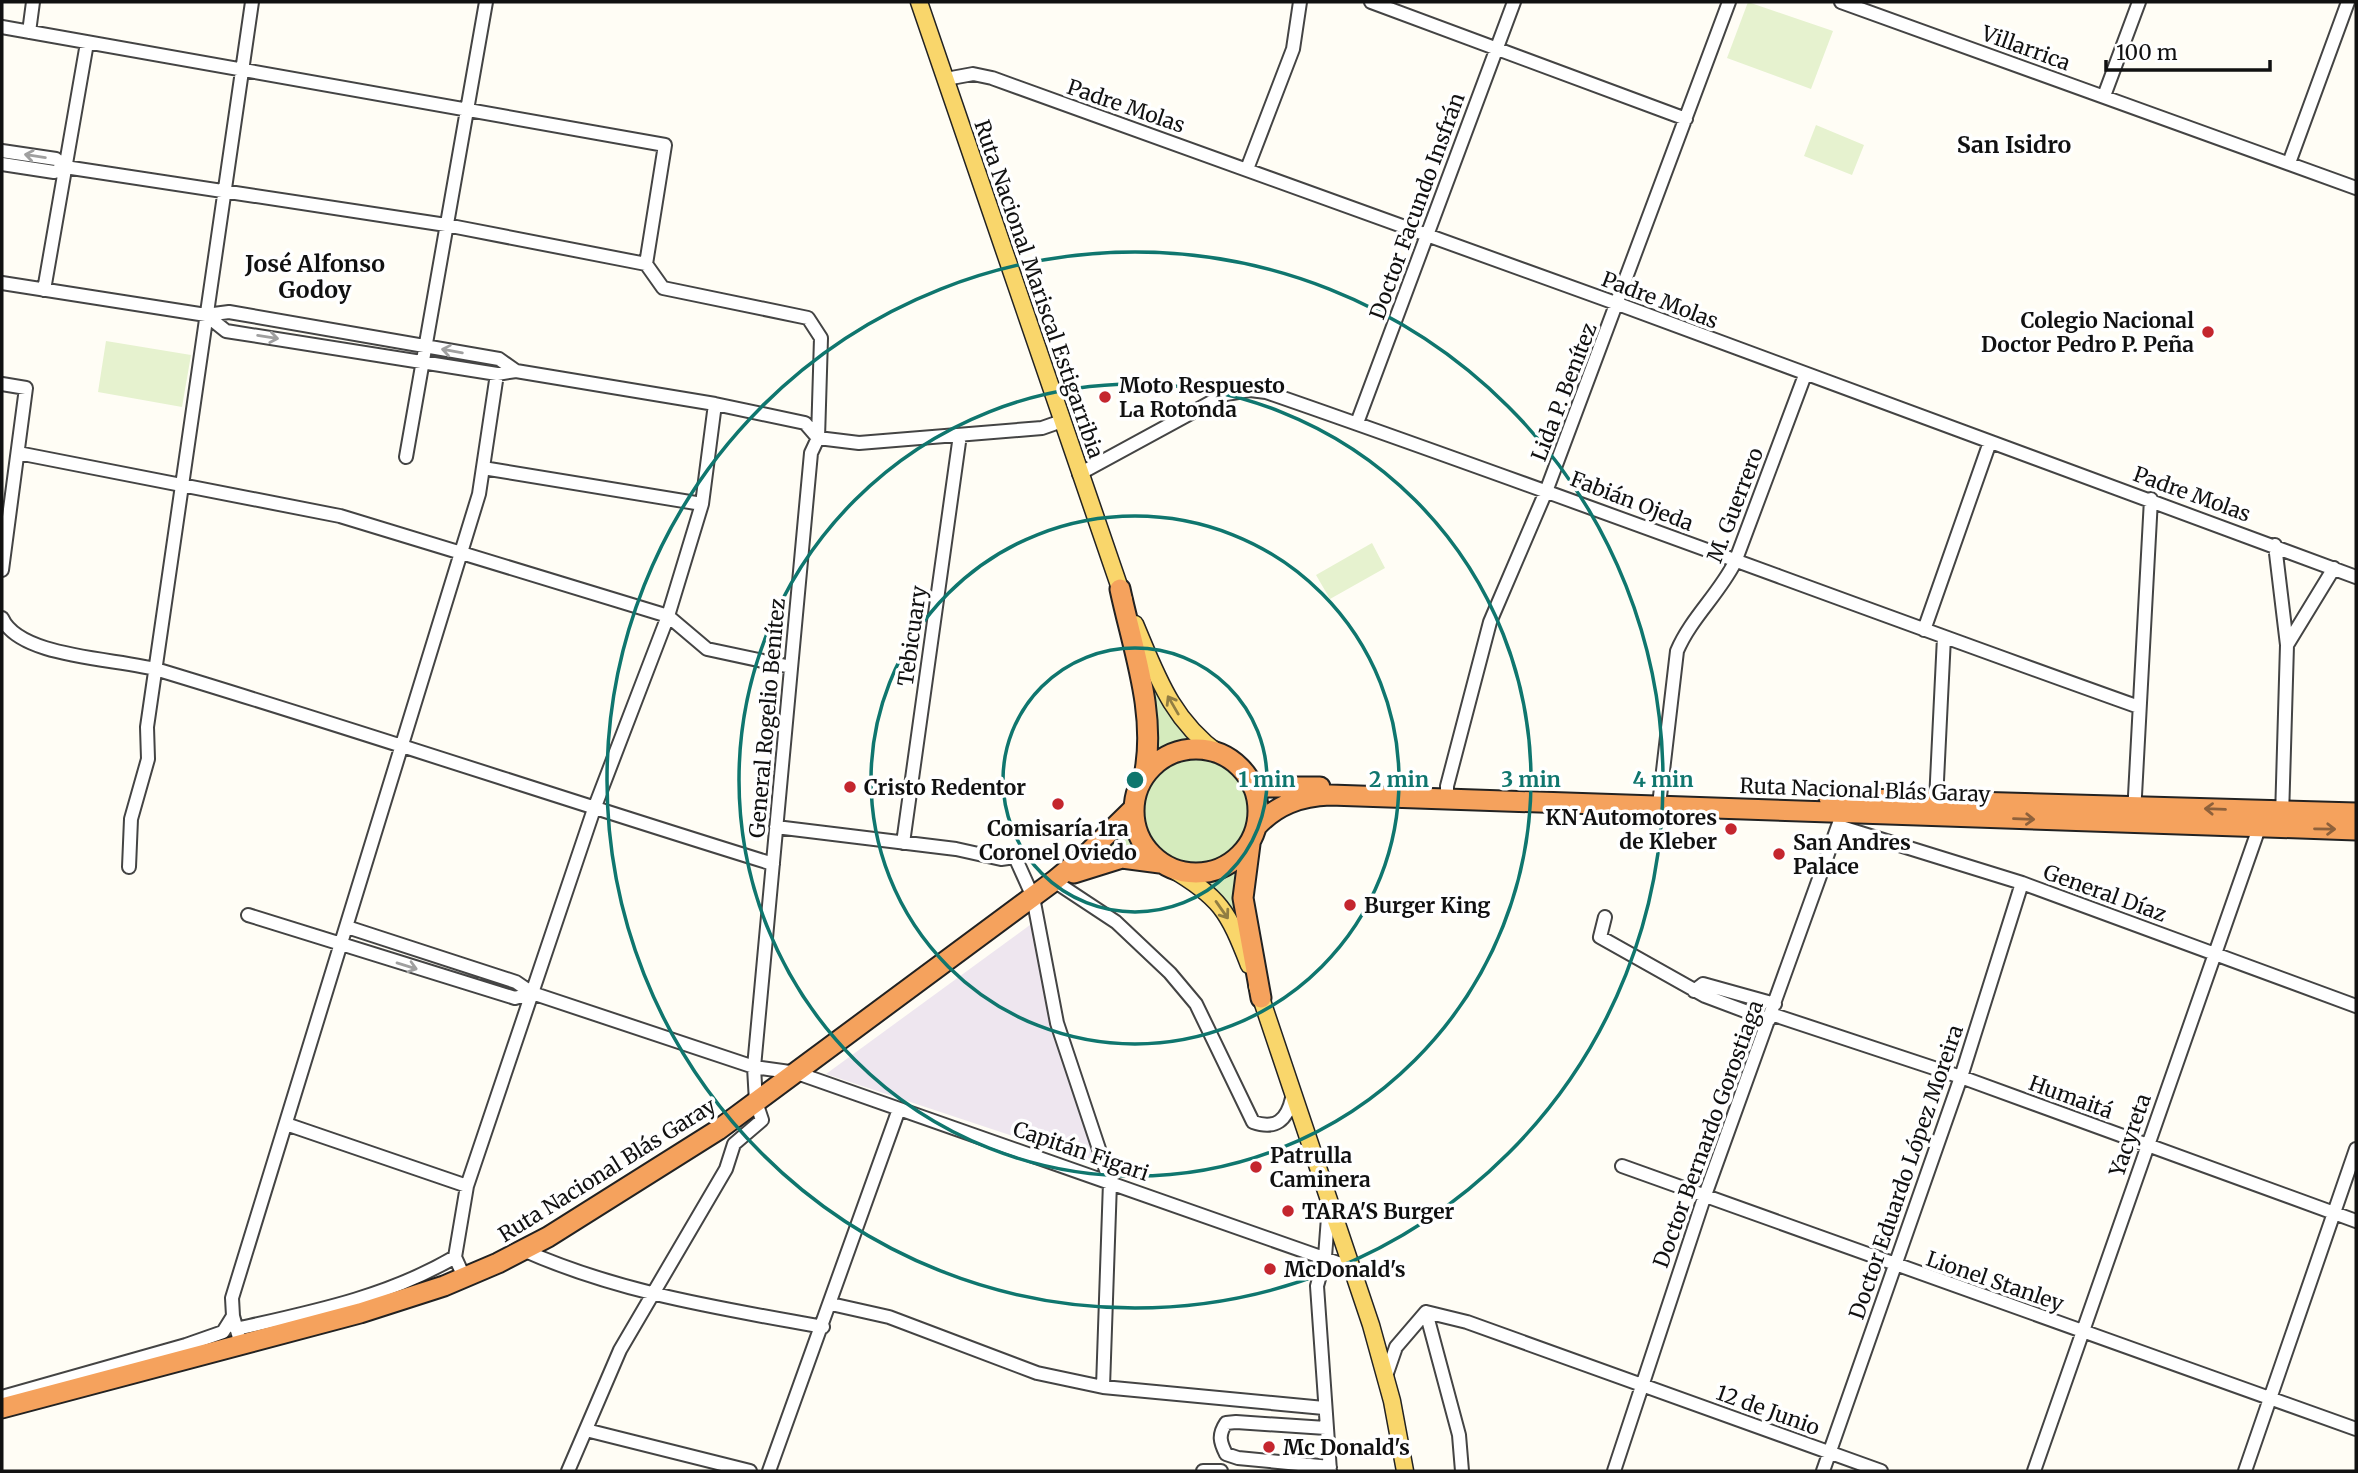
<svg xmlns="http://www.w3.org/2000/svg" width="2358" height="1473" viewBox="0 0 2358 1473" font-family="Merriweather,serif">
  <rect width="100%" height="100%" fill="#fffdf5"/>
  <path fill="#eee6ef" d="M 1034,922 L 1100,1165 L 826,1074 Z"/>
  <path fill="#d5ebbd" d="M 1141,655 L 1179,727 L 1196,744 L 1179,744 L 1159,755 L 1158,734 Z
    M1141 813a54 54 0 1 1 108 0a54 54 0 1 1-108 0Z
    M 1127,826 L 1131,841 L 1139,852 L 1118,849 L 1094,856 Z
    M 1238,866 L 1234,889 L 1242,932 L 1228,905 L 1204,881 L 1222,877 Z"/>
  <path fill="#e6f2cf" d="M 1748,2 L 1833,31 L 1811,89 L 1727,58 Z
    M 1816,125 L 1864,145 L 1852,175 L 1804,156 Z
    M 106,341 L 191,355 L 182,407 L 98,392 Z
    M 1372,543 L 1385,568 L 1330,599 L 1316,575 Z"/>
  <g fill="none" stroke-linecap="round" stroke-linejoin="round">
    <g stroke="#444" stroke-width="16">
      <path id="minor" d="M 1371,2 L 1686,119
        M 1841,2 L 2356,188
        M 2,27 L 665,145 L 646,264
        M 29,32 L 33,2
        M 946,79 L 973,74 L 992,78 L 1618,304 L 2356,577
        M 2104,96 L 2139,2
        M 2,151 L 56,159 L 65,167
        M 2289,163 L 2348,2
        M 2,164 L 54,172 L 65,167 L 446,225 L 646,264 L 663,288 L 808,318 L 821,338 L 818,438 L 811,453 L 754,1067 L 756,1102 L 762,1120 L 734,1144 L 726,1169 L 620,1350 L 568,1471
        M 1247,169 L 1293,49 L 1300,2
        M 2,283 L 206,315 L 229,312 L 499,359 L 516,371
        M 44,290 L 87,43
        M 206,315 L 226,331 L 497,374 L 516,371 L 715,404 L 805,423 L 818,438 L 859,443 L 1042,428 L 1062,421
        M 2,384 L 26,388 L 2,570
        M 1357,423 L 1514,2
        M 18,453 L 340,516 L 668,616 L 707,649 L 791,667
        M 406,457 L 486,2
        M 483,468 L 702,504
        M 1079,474 L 1226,394 L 1250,390 L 1266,392 C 1558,493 1847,603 2139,707
        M 2275,545 L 2287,645
        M 2,618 C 20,659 121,658 162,671 C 367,733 569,801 773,864
        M 1924,630 L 1990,442
        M 1447,798 L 1447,786 L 1490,622 L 1547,489 L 1729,2
        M 1936,801 L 1944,637
        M 1659,805 L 1677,651 C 1691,618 1719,594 1735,562 L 1805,375
        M 2134,814 L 2151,499
        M 2282,817 L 2287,645 L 2334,568
        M 1838,826 L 2022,883 L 2356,1006
        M 776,827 L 956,849 L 1001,859 L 1015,857 L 1033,897 L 1057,1023 L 1110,1182 L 1103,1387
        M 903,843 L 960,435
        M 129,867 L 131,819 L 148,759 L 147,727 L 252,2
        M 1054,881 L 1116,922 L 1170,973 L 1196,1004 L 1253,1122 C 1276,1130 1287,1120 1292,1098
        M 248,915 L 515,998 L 532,993
        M 1605,917 L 1600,937 L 1705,996 L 1769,1020
        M 347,927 L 516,982 L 532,993 L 754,1067 L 797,1073 L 1352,1268
        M 1694,991 L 1703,984 L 1775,1004
        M 1771,1014 L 1961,1077 L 2356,1221
        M 286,1124 L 467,1186
        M 1622,1166 L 2356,1429
        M 1329,1204 L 1325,1257 L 1317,1286 L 1330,1471
        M 523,1250 C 620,1293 719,1308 823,1327
        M 464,1277 L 455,1257 L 467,1186 L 594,809 L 668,616 L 702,504 L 715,404
        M 831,1304 L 889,1317 L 1037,1373 L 1103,1387 L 1324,1408
        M 1426,1312 L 1459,1435 L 1462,1471
        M 236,1329 C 312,1312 387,1297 455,1257
        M 241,1345 L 233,1316 L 232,1298 L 479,494 L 497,374
        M 1386,1376 L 1396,1347 L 1426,1312 L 1467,1322 L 1881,1471
        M 2,1397 L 186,1345 L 223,1332 L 233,1316
        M 1326,1428 L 1236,1422 L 1226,1423 C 1218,1435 1220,1442 1226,1454 L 1238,1458 L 1330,1467
        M 586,1430 L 750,1471
        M 769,1471 L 899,1109
        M 1203,1471 L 1221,1471
        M 1614,1471 L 1704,1198 L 1843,812 L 1842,807
        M 1823,1471 L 1961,1077 L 2022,883
        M 2034,1471 L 2259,828 L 2259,820
        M 2245,1471 L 2356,1149"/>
    </g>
    <g stroke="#222" stroke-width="19">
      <path id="major" d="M 919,2 L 1124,600
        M 1135,624 C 1157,676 1171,719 1219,754
        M 1170,868 C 1220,897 1228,911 1249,965
        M 1257,986 L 1371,1325 L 1392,1401 L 1405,1471"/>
    </g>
    <g stroke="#222" stroke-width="23">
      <path id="highway" d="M 1120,589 C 1133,650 1157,714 1144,776
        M1134 811a62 62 0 1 1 124 0a62 62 0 1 1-124 0Z
        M 1253,787 L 1320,787
        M 1829,798 L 2356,813
        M 1256,827 C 1276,805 1300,796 1330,795 L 2356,830
        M 1250,844 L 1243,898 L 1261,998
        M 1074,873 L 1122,858 L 1160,863
        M 2,1408 L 360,1313 L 444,1286 L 498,1263 L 548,1237 L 718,1130 L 1054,881 L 1090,851 L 1133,809"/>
    </g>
    <use href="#minor" stroke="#fff" stroke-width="12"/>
    <use href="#major" stroke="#f9d66b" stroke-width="16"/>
    <use href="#highway" stroke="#f5a25d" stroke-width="19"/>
  </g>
  <defs><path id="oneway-shaft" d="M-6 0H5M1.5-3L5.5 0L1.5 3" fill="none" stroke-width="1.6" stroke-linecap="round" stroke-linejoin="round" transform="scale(1.75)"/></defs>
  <g stroke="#a0a0a0">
    <use href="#oneway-shaft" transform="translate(35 156) rotate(-171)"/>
    <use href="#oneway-shaft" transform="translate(268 337) rotate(9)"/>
    <use href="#oneway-shaft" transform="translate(452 351) rotate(-170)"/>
    <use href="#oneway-shaft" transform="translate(407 966) rotate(17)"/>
  </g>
  <g stroke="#917d42">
    <use href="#oneway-shaft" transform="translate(1173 705) rotate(-120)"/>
    <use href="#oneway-shaft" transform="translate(1222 910) rotate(55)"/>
  </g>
  <g stroke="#8e613b">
    <use href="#oneway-shaft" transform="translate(2215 809) rotate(-178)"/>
    <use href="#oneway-shaft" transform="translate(2024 819) rotate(2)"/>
    <use href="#oneway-shaft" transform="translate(2325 829) rotate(1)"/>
  </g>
  <g fill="none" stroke="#0f766e" stroke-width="3.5">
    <circle cx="1135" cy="780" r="132"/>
    <circle cx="1135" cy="780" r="264"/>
    <circle cx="1135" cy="780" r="396"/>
    <circle cx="1135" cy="780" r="528"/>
  </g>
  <g fill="#c4262e" stroke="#fff" stroke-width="2.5">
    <circle cx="2208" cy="332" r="7"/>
    <circle cx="1105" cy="397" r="7"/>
    <circle cx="850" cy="787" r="7"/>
    <circle cx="1058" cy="804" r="7"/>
    <circle cx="1731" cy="829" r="7"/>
    <circle cx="1779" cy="854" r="7"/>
    <circle cx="1350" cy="905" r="7"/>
    <circle cx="1256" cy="1167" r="7"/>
    <circle cx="1288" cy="1211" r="7"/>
    <circle cx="1270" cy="1269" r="7"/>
    <circle cx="1269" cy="1447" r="7"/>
  </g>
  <g text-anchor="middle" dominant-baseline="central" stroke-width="7" stroke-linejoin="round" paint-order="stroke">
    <g font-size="21" fill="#111" stroke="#fff">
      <text transform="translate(2026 48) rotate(20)">Villarrica</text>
      <text transform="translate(1126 106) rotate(19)">Padre Molas</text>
      <text transform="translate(1417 206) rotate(-70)">Doctor Facundo Insfrán</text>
      <text transform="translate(1039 289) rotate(71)">Ruta Nacional Mariscal Estigarribia</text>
      <text transform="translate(1660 300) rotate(21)">Padre Molas</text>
      <text transform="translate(1564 392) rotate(-69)">Lida P. Benítez</text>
      <text transform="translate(2192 494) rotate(20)">Padre Molas</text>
      <text transform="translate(1632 501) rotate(21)">Fabián Ojeda</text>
      <text transform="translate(1735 505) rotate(-69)">M. Guerrero</text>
      <text transform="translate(912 636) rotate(-82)">Tebicuary</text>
      <text transform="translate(767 718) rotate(-85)">General Rogelio Benítez</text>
      <text transform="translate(1865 790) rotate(2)">Ruta Nacional Blás Garay</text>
      <text transform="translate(2105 893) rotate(20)">General Díaz</text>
      <text transform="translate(2071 1097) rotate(20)">Humaitá</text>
      <text transform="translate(1708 1134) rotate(-70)">Doctor Bernardo Gorostiaga</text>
      <text transform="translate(2130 1135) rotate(-71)">Yacyreta</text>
      <text transform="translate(1081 1151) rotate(19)">Capitán Figari</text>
      <text transform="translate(607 1170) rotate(-32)">Ruta Nacional Blás Garay</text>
      <text transform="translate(1906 1172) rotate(-71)">Doctor Eduardo López Moreira</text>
      <text transform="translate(1995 1281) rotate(19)">Lionel Stanley</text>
      <text transform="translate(1768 1410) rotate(20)">12 de Junio</text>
    </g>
    <g font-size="21" font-weight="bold" fill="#111" stroke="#fff" text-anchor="start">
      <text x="2194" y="320" text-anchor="end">Colegio Nacional<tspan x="2194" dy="24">Doctor Pedro P. Peña</tspan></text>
      <text x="1119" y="385">Moto Respuesto<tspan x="1119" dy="24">La Rotonda</tspan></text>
      <text x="864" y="787">Cristo Redentor</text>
      <text x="1717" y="817" text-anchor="end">KN Automotores<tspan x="1717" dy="24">de Kleber</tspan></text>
      <text x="1058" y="828" text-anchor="middle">Comisaría 1ra<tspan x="1058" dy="24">Coronel Oviedo</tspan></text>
      <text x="1793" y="842">San Andres<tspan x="1793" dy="24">Palace</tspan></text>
      <text x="1364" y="905">Burger King</text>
      <text x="1270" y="1155">Patrulla<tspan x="1270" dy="24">Caminera</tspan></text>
      <text x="1302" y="1211">TARA'S Burger</text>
      <text x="1284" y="1269">McDonald's</text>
      <text x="1283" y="1447">Mc Donald's</text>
    </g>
    <g font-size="23" font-weight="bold" fill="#111" stroke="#fff">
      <text x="2014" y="144">San Isidro</text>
      <text x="315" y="263">José Alfonso<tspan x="315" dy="26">Godoy</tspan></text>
    </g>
  </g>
  <circle cx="1135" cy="780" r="10" fill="#0f766e" stroke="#fff" stroke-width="3.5"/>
  <g font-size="21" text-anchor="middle" font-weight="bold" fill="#0f766e" stroke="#fff" stroke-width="7" stroke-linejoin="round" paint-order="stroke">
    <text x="1267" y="787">1 min</text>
    <text x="1399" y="787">2 min</text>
    <text x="1531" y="787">3 min</text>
    <text x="1663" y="787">4 min</text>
  </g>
  <rect width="2358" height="1473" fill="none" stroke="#111111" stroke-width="7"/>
  <path d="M2106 60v10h164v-10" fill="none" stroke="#111111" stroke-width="3.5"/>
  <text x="2116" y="60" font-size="21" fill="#111111" stroke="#ffffff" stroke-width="5" paint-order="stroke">100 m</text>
</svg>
